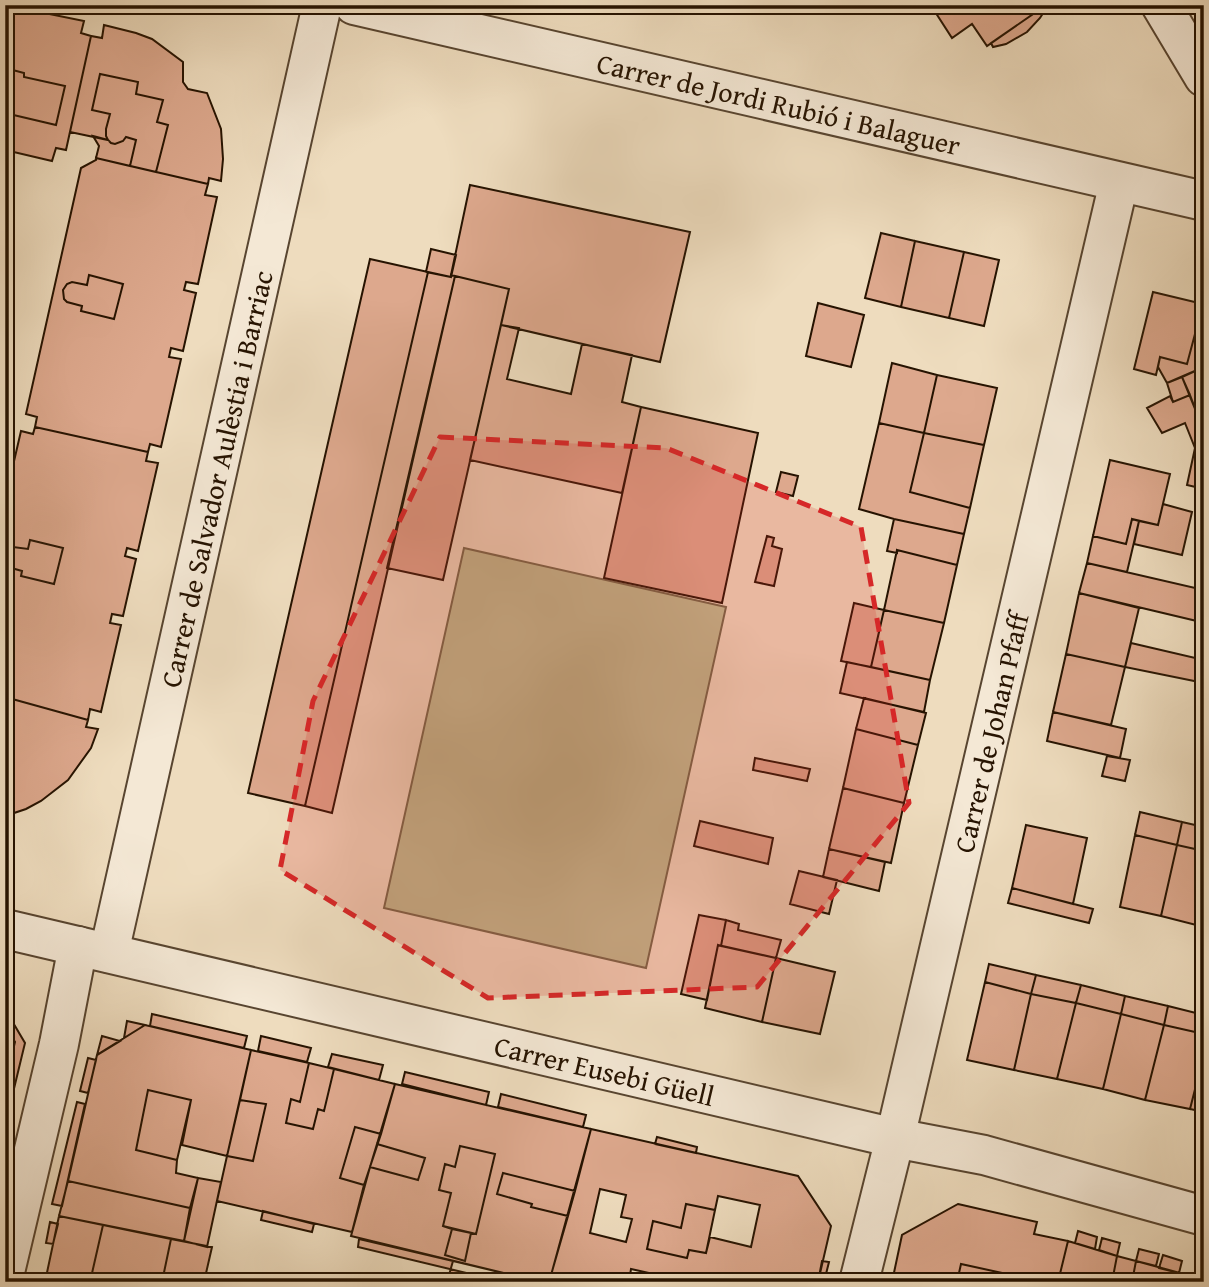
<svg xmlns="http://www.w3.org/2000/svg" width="1209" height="1287" viewBox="0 0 1209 1287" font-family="'Gentium Book Plus',serif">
  <rect width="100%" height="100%" fill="#eedcbe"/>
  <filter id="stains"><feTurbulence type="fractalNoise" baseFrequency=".00286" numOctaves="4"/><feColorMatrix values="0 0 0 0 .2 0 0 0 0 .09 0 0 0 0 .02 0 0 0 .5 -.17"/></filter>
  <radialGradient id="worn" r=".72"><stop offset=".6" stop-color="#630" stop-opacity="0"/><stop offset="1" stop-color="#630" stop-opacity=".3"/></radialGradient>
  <path fill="#bcbf8f" stroke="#716948" stroke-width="2" d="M 464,548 L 726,607 L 646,968 L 384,908 Z"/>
  <path fill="#dda88d" stroke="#261301" stroke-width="2" fill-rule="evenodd" d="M 5,5 L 84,21 L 81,33 L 91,36 L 66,150 L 56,148 L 52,161 L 5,150 L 5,113 L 56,125 L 65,86 L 24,77 L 24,73 L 9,69 L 13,51 L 5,49 Z
    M 935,5 L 1046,5 L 987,46 L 972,24 L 952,38 L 932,7 Z
    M 1042,8 L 1045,10 L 1040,18 L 1027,32 L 1006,44 L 993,47 L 991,43 Z
    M 104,25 L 136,33 L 152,39 L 183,62 L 183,82 L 188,89 L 207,93 L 221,129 L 223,159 L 221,181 L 209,178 L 208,184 L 156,172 L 168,125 L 157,122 L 163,100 L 136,94 L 138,82 L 100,74 L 92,110 L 110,114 L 106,129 L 106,136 L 108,140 L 70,132 L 91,36 L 102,38 Z
    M 5,49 L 13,51 L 9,69 L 24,73 L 24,77 L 65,86 L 56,125 L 5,113 Z
    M 100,74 L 138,82 L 136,94 L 163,100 L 157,122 L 168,125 L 156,172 L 130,166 L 136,140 L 126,137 L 123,141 L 115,144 L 111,143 L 108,140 L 106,136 L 106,129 L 110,114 L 92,110 Z
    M 93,136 L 108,140 L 111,143 L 115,144 L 123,141 L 126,137 L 136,140 L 130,166 L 96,158 L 99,146 Z
    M 96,158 L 208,184 L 205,195 L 217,197 L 198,284 L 186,282 L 184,290 L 196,293 L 183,351 L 171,348 L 169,357 L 181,359 L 161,447 L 150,444 L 148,452 L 35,427 L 37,417 L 26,414 L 81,168 L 96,160 ZM 89,275 L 123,284 L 114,319 L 81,311 L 82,306 L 67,302 L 64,299 L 63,290 L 67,284 L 72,282 L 87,285 Z
    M 470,185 L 690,232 L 660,362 L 501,325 L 509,289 L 451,275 Z
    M 881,233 L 915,241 L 901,307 L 865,298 Z
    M 915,241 L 964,252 L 949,318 L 901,307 Z
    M 431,249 L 456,255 L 451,277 L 426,272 Z
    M 964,252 L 999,260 L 984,326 L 949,318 Z
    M 370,259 L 428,272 L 305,806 L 248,793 Z
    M 428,272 L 451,277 L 451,275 L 455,276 L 332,813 L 305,806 Z
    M 89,275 L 123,284 L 114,319 L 81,311 L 82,306 L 67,302 L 64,299 L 63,290 L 67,284 L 72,282 L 87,285 Z
    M 455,276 L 509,289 L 443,580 L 387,568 Z
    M 1153,292 L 1203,304 L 1187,364 L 1160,357 L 1156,375 L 1134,369 Z
    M 818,303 L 864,315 L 851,367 L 806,356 Z
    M 1203,304 L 1204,367 L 1167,383 L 1158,367 L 1160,357 L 1187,364 Z
    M 501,325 L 519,328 L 507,379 L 571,394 L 582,344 L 632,355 L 622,402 L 641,407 L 622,493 L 470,460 Z
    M 892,363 L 937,375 L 924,433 L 879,423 Z
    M 1204,367 L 1204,413 L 1198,416 L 1182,377 Z
    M 937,375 L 997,388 L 984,445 L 924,433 Z
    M 1182,377 L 1190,395 L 1173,402 L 1167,383 Z
    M 1190,395 L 1198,416 L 1204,413 L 1204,444 L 1195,448 L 1185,423 L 1162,433 L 1147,408 L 1170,396 L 1173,402 Z
    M 641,407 L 758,433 L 722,603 L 604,578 Z
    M 879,423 L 924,433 L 910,492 L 970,508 L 964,534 L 894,519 L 859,509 Z
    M 35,427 L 148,452 L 146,461 L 158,463 L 138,551 L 127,548 L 125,556 L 136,559 L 123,616 L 112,614 L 110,623 L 121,625 L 101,712 L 90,709 L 88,720 L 5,697 L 5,565 L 8,567 L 22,571 L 21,576 L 54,584 L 63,548 L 30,540 L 28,549 L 13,547 L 5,552 L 5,500 L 21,431 L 33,434 Z
    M 924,433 L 984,445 L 970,508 L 910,492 Z
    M 1195,448 L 1204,450 L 1204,489 L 1187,485 Z
    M 1110,460 L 1170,474 L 1158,525 L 1132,519 L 1126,544 L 1093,536 Z
    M 781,472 L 798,476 L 793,496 L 776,492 Z
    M 1163,504 L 1192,512 L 1182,555 L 1134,544 L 1139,521 L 1158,525 Z
    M 894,519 L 964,534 L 957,565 L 897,550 L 897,553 L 887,551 Z
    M 1132,519 L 1139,521 L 1127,572 L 1087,563 L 1093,536 L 1126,544 Z
    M 767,536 L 774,538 L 772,546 L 782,549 L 774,586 L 755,582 Z
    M 30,540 L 63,548 L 54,584 L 21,576 L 22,571 L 8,567 L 5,565 L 5,552 L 13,547 L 28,549 Z
    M 897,550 L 957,565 L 944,623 L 884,610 Z
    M 1087,563 L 1204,590 L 1204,612 L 1201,622 L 1079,593 Z
    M 1079,593 L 1139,608 L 1125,667 L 1066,654 Z
    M 854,603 L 884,610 L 871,667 L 841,661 Z
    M 884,610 L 944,623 L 930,680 L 871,667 Z
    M 1131,643 L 1204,660 L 1204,683 L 1125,667 Z
    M 1066,654 L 1125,667 L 1111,725 L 1053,712 Z
    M 847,662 L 930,680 L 924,712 L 840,693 Z
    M 5,697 L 88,720 L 86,727 L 98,729 L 91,748 L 68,780 L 41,801 L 26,809 L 5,816 L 5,748 L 7,748 L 9,740 L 5,739 Z
    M 864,698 L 926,713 L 918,745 L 856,729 Z
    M 1053,712 L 1126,729 L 1120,758 L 1047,741 Z
    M 856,729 L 918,745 L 904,803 L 843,788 Z
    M 1107,756 L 1130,760 L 1125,781 L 1102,776 Z
    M 755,758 L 810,769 L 807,781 L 753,770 Z
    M 843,788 L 904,803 L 891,863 L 829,849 Z
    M 1140,812 L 1182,822 L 1177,845 L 1135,835 Z
    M 700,821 L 773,838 L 768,864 L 694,846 Z
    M 1182,822 L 1204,827 L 1204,851 L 1177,845 Z
    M 1026,825 L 1087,838 L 1073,904 L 1012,888 Z
    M 1135,835 L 1177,845 L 1161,916 L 1120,907 Z
    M 1177,845 L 1204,851 L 1204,927 L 1161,916 Z
    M 829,849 L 885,862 L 879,891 L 823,877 Z
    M 799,871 L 837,880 L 829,914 L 790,904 Z
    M 1012,888 L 1093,909 L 1089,923 L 1008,903 Z
    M 699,915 L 726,920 L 721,946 L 718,945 L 707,1000 L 681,994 Z
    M 726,920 L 739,924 L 738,930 L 781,940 L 776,958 L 721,946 Z
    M 718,945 L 776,958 L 762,1022 L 705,1008 Z
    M 776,958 L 835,972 L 820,1034 L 762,1022 Z
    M 989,964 L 1036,975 L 1031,994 L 985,982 Z
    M 1036,975 L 1081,985 L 1076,1003 L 1031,994 Z
    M 985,982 L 1031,994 L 1014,1070 L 967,1060 Z
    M 1081,985 L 1125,996 L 1121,1014 L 1076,1003 Z
    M 1031,994 L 1076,1003 L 1057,1079 L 1014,1070 Z
    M 1125,996 L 1168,1006 L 1164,1025 L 1121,1014 Z
    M 1076,1003 L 1121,1014 L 1103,1089 L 1057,1079 Z
    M 1168,1006 L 1204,1015 L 1204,1034 L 1164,1025 Z
    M 5,1009 L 25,1043 L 5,1126 L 5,1084 L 15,1042 L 5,1026 Z
    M 152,1014 L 247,1036 L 244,1048 L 150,1026 Z
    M 1121,1014 L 1164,1025 L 1145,1100 L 1103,1089 Z
    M 127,1021 L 145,1025 L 124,1038 Z
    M 145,1025 L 251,1050 L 227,1156 L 182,1145 L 191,1100 L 148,1090 L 136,1150 L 177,1160 L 176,1173 L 198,1178 L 190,1208 L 68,1181 L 97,1055 Z
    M 1164,1025 L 1204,1034 L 1204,1054 L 1190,1109 L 1145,1100 Z
    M 5,1026 L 15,1042 L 5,1084 Z
    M 5,1026 L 15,1042 L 5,1084 Z
    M 102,1036 L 120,1041 L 97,1055 Z
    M 261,1036 L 311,1048 L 307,1062 L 258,1051 Z
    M 251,1050 L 309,1063 L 300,1102 L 291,1099 L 286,1123 L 313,1129 L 318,1109 L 324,1111 L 334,1069 L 395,1084 L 381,1134 L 355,1127 L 340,1178 L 364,1185 L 352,1232 L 217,1201 L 227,1156 L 253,1161 L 266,1104 L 240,1100 Z
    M 332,1054 L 383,1065 L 379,1080 L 328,1067 Z
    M 1204,1054 L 1204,1112 L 1190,1109 Z
    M 88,1058 L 96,1060 L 88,1093 L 80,1091 Z
    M 309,1063 L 334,1069 L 324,1111 L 318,1109 L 313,1129 L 286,1123 L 291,1099 L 300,1102 Z
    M 405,1072 L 489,1092 L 486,1105 L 402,1084 Z
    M 395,1084 L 591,1129 L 575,1191 L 503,1173 L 497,1194 L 532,1204 L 531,1207 L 568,1216 L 549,1282 L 541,1282 L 351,1236 L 370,1167 L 418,1180 L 425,1158 L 377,1144 ZM 460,1146 L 495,1154 L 476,1234 L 471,1233 L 465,1261 L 445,1255 L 452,1229 L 443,1226 L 451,1193 L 439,1190 L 445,1164 L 455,1167 Z
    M 148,1090 L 191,1100 L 177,1160 L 136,1150 Z
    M 501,1094 L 586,1115 L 583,1127 L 498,1107 Z
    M 240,1100 L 266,1104 L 253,1161 L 227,1156 Z
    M 77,1102 L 85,1104 L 62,1206 L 52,1204 Z
    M 355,1127 L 381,1134 L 364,1185 L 340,1178 Z
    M 591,1129 L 798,1176 L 831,1226 L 818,1282 L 657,1282 L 658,1275 L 631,1269 L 629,1282 L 562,1282 L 550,1279 ZM 600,1189 L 626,1195 L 621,1217 L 632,1219 L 626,1242 L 590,1233 ZM 718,1196 L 760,1205 L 751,1247 L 710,1237 L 706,1253 L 689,1250 L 687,1258 L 647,1249 L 653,1221 L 681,1228 L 686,1204 L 715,1210 Z
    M 657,1137 L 697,1147 L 696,1153 L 655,1144 Z
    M 377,1144 L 425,1158 L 418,1180 L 370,1167 Z
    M 460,1146 L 495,1154 L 476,1234 L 443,1226 L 451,1193 L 439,1190 L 445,1164 L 455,1167 Z
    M 503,1173 L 575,1191 L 568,1216 L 531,1207 L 532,1204 L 497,1194 Z
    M 198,1178 L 221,1182 L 207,1247 L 184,1241 Z
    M 68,1181 L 190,1208 L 184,1241 L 59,1216 Z
    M 686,1204 L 715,1210 L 706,1253 L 689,1250 L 687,1258 L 647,1249 L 653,1221 L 681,1228 Z
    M 958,1204 L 1037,1222 L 1034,1234 L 1068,1241 L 1058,1282 L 1014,1282 L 1016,1276 L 961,1264 L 957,1282 L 892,1282 L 902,1235 Z
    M 263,1211 L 314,1224 L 312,1232 L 261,1220 Z
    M 59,1216 L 103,1225 L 90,1282 L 45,1282 Z
    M 50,1222 L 58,1224 L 53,1244 L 46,1243 Z
    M 103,1225 L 171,1239 L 162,1282 L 90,1282 Z
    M 452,1229 L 471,1233 L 465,1261 L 445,1255 Z
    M 1078,1231 L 1097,1237 L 1095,1249 L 1075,1243 Z
    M 1102,1238 L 1120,1243 L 1117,1256 L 1099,1250 Z
    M 171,1239 L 212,1247 L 204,1282 L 162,1282 Z
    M 359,1239 L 453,1261 L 541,1282 L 504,1282 L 358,1247 Z
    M 1068,1241 L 1117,1256 L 1112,1282 L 1058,1282 Z
    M 1139,1249 L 1159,1254 L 1156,1266 L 1136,1261 Z
    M 1163,1255 L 1182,1261 L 1179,1273 L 1159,1268 Z
    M 1117,1256 L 1136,1261 L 1132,1282 L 1112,1282 Z
    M 453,1261 L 541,1282 L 447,1282 Z
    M 822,1261 L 829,1262 L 824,1282 L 818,1282 Z
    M 1136,1261 L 1191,1276 L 1190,1282 L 1132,1282 Z
    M 961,1264 L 1016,1276 L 1014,1282 L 957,1282 Z"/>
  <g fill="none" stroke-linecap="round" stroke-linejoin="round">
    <g stroke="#584530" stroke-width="42">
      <g id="minor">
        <path id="s1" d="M 354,5 L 1204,201"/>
        <path d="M 1161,5 L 1204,77"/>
        <path id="s2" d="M 109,953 L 322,5"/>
        <path d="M 5,1272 L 59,1044 L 78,946"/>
        <path id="s3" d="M 859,1282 L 895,1138 L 1119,182"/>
      </g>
    </g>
    <g stroke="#584530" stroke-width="42">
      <g id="tertiary">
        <path id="s4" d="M 5,929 L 895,1138 L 984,1155 L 1204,1216"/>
      </g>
    </g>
    <use href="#minor" stroke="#f4e8d5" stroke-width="38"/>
    <use href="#tertiary" stroke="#f4e8d5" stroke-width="38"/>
  </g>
  <path fill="#d62828" fill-opacity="0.2" stroke="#d62828" stroke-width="5" stroke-dasharray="14 9" stroke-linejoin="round" d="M 440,437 L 666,448 L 861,527 L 909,803 L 757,987 L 488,998 L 280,870 L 313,701 Z"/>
  <g text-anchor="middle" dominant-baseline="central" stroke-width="7" stroke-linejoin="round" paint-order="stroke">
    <g font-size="28" fill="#261301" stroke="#f4e8d5">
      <text stroke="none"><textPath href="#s1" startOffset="436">Carrer de Jordi Rubió i Balaguer</textPath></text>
      <text stroke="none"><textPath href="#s2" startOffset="486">Carrer de Salvador Aulèstia i Barriac</textPath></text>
      <text stroke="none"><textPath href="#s3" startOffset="565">Carrer de Johan Pfaff</textPath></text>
      <text stroke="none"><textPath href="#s4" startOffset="616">Carrer Eusebi Güell</textPath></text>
    </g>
  </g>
  <rect width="1209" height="1287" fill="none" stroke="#eedcbe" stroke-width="28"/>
  <rect x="7" y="7" width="1195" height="1273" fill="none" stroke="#261301" stroke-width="3.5"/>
  <rect x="14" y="14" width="1181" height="1259" fill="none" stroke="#261301" stroke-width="2"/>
  <rect width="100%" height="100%" filter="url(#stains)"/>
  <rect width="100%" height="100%" fill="url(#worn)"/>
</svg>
